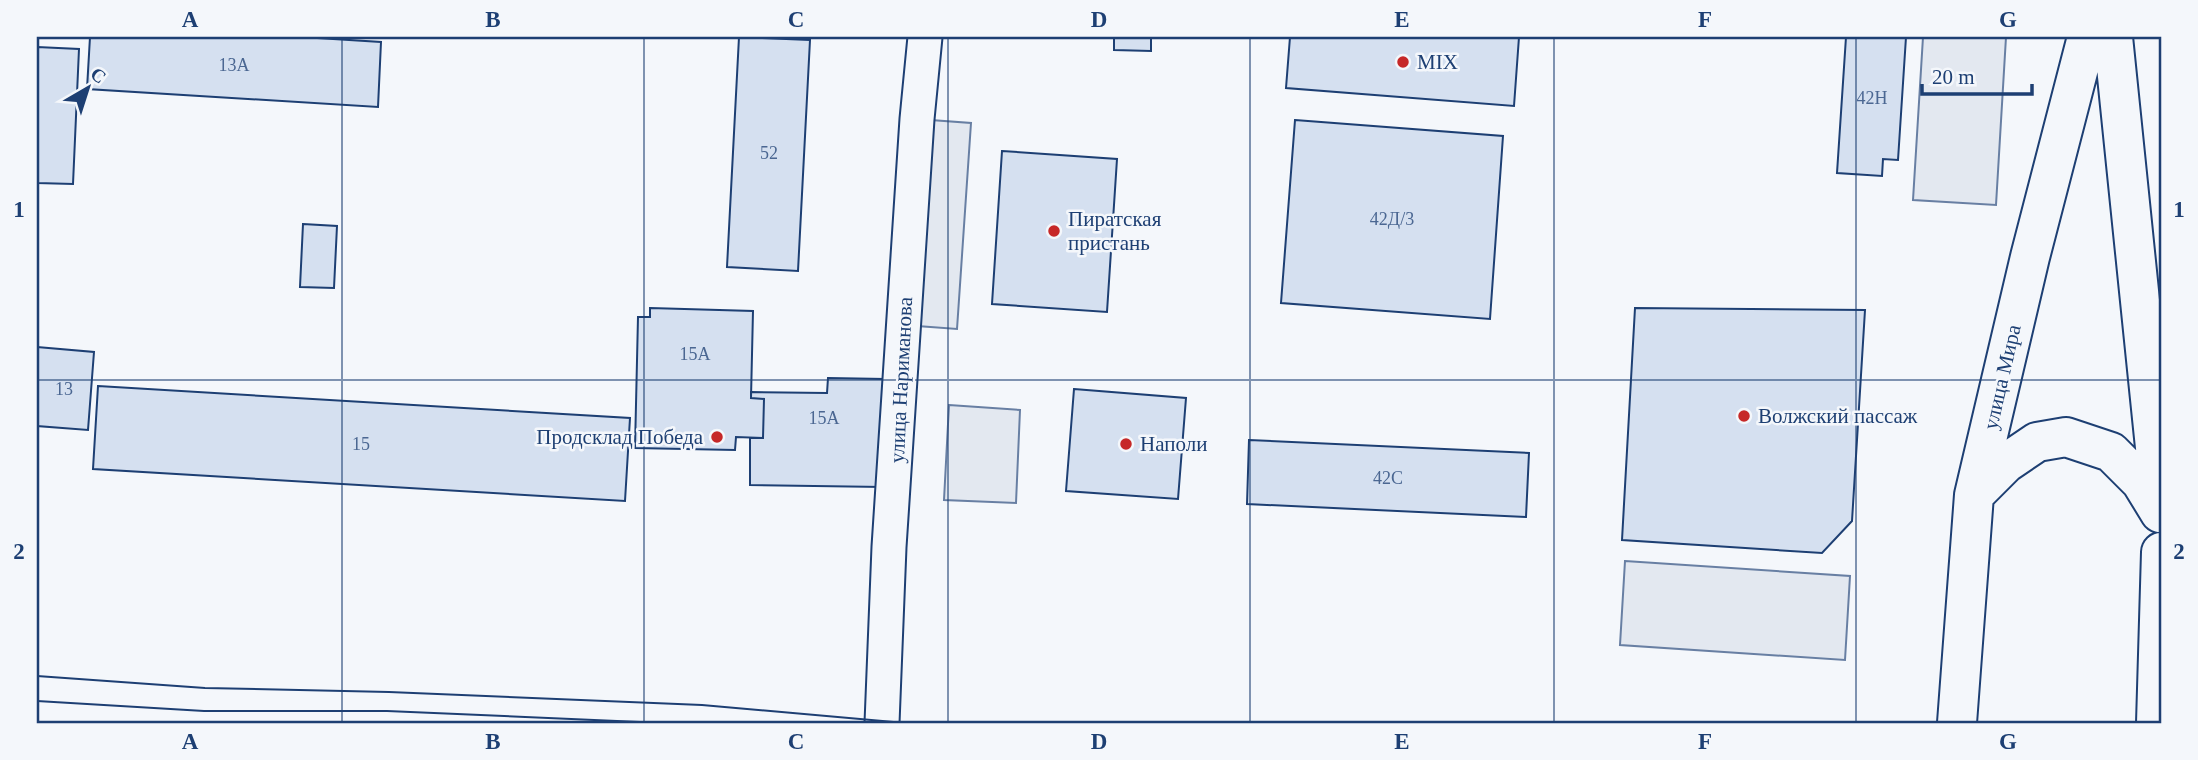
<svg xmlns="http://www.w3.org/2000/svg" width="2198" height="760" viewBox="0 0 2198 760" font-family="'Times New Roman',serif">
  <rect width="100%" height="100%" fill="#f4f7fb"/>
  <path fill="#e3e8f0" stroke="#687fa3" stroke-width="2" d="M 1923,37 L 2006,37 L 1996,205 L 1913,200 Z
    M 917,119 L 971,123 L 957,329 L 904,325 Z
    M 949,405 L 1020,410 L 1016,503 L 944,500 Z
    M 1625,561 L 1850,576 L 1845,660 L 1620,645 Z"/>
  <path fill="#d5e0f0" stroke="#1d3f73" stroke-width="2" d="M 90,37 L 301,37 L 381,42 L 378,107 L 87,89 Z
    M 739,37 L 810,40 L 798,271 L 727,267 Z
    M 1114,37 L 1151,37 L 1151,51 L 1114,50 Z
    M 1290,37 L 1519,37 L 1514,106 L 1286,88 Z
    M 1846,37 L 1906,37 L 1898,160 L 1883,159 L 1882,176 L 1837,173 Z
    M 37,47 L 79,49 L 73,184 L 37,183 Z
    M 1295,120 L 1503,136 L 1490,319 L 1281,303 Z
    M 1002,151 L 1117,159 L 1107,312 L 992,304 Z
    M 303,224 L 337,226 L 334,288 L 300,287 Z
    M 650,308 L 753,311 L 751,398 L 764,399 L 763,438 L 736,437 L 735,450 L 635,448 L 638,317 L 650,317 Z
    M 1635,308 L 1865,310 L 1852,521 L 1822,553 L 1622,540 Z
    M 37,347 L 94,352 L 88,430 L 37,426 Z
    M 828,378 L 885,379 L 883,487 L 750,485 L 750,438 L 763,438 L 764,399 L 751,398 L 751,392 L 827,393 Z
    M 98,386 L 630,418 L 625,501 L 93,469 Z
    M 1074,389 L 1186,398 L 1178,499 L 1066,491 Z
    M 1249,440 L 1529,453 L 1526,517 L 1247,504 Z"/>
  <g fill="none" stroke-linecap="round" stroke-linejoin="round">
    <g stroke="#1d3f73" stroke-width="37">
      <path id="street" d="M 882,723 L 889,547 L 917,119 L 925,37"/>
    </g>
    <g stroke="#1d3f73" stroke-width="42">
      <path id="secondary" d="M 2113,37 L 2161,506
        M 1974,495 L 2006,463 L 2037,442 L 2066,437 L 2111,452 L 2141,482 L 2160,513
        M 1957,723 L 1974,495 L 2030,257 L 2087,37
        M 2156,723 L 2161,552"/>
    </g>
    <use href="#street" stroke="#f4f7fb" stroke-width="33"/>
    <use href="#secondary" stroke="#f4f7fb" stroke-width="38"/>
    <path stroke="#1d3f73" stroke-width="2" d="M 37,676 L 205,688 L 389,692 L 702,705 L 905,723
      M 37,701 L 204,711 L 387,711 L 663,723"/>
  </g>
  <path fill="none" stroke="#1d3f73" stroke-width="2" stroke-opacity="0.55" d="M 342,37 L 342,723M 644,37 L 644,723M 948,37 L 948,723M 1250,37 L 1250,723M 1554,37 L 1554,723M 1856,37 L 1856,723M 37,380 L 2161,380"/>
  <g fill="#c62828" stroke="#f4f7fb" stroke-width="2.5">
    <circle cx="1403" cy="62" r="7"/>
    <circle cx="1054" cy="231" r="7"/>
    <circle cx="1744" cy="416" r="7"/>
    <circle cx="717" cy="437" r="7"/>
    <circle cx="1126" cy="444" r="7"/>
  </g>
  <g text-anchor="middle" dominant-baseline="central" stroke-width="5" stroke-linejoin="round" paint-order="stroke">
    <g font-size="18" fill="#4b6792">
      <text x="234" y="65">13А</text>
      <text x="1872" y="98">42Н</text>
      <text x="769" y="153">52</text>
      <text x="1392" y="219">42Д/3</text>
      <text x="695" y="354">15А</text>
      <text x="64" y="389">13</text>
      <text x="824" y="418">15А</text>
      <text x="361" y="444">15</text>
      <text x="1388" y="478">42С</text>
    </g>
    <g font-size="21" fill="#1d3f73" stroke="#f4f7fb" text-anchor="start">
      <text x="1417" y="62">MIX</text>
      <text x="1068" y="219">Пиратская<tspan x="1068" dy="24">пристань</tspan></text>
      <text x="1758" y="416">Волжский пассаж</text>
      <text x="703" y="437" text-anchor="end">Продсклад Победа</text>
      <text x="1140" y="444">Наполи</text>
    </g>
    <g font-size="21" fill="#1d3f73" stroke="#f4f7fb">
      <text transform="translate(2002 377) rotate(-77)">улица Мира</text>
      <text transform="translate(901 380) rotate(-87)">улица Нариманова</text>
    </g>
  </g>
  <rect width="2198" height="760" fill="none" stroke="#f4f7fb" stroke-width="77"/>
  <g transform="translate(88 88) rotate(39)" stroke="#f4f7fb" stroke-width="5" paint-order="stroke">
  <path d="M0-5L12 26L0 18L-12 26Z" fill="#1d3f73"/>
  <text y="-10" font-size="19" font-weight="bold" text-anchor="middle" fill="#1d3f73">С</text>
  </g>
  <path d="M1922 84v10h110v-10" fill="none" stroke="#1d3f73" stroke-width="3.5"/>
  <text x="1932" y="84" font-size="21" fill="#1d3f73" stroke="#f4f7fb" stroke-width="5" paint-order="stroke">20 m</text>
  <rect x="38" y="38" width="2122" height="684" fill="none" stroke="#1d3f73" stroke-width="2.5"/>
  <g font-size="23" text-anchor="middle" font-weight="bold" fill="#1d3f73">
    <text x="190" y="27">A</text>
    <text x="493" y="27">B</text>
    <text x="796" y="27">C</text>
    <text x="1099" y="27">D</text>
    <text x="1402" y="27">E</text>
    <text x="1705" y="27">F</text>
    <text x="2008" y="27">G</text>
    <text x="19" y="217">1</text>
    <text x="2179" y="217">1</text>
    <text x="19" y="559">2</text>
    <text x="2179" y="559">2</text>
    <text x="190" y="749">A</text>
    <text x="493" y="749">B</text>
    <text x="796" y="749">C</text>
    <text x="1099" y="749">D</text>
    <text x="1402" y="749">E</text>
    <text x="1705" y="749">F</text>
    <text x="2008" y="749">G</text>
  </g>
</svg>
